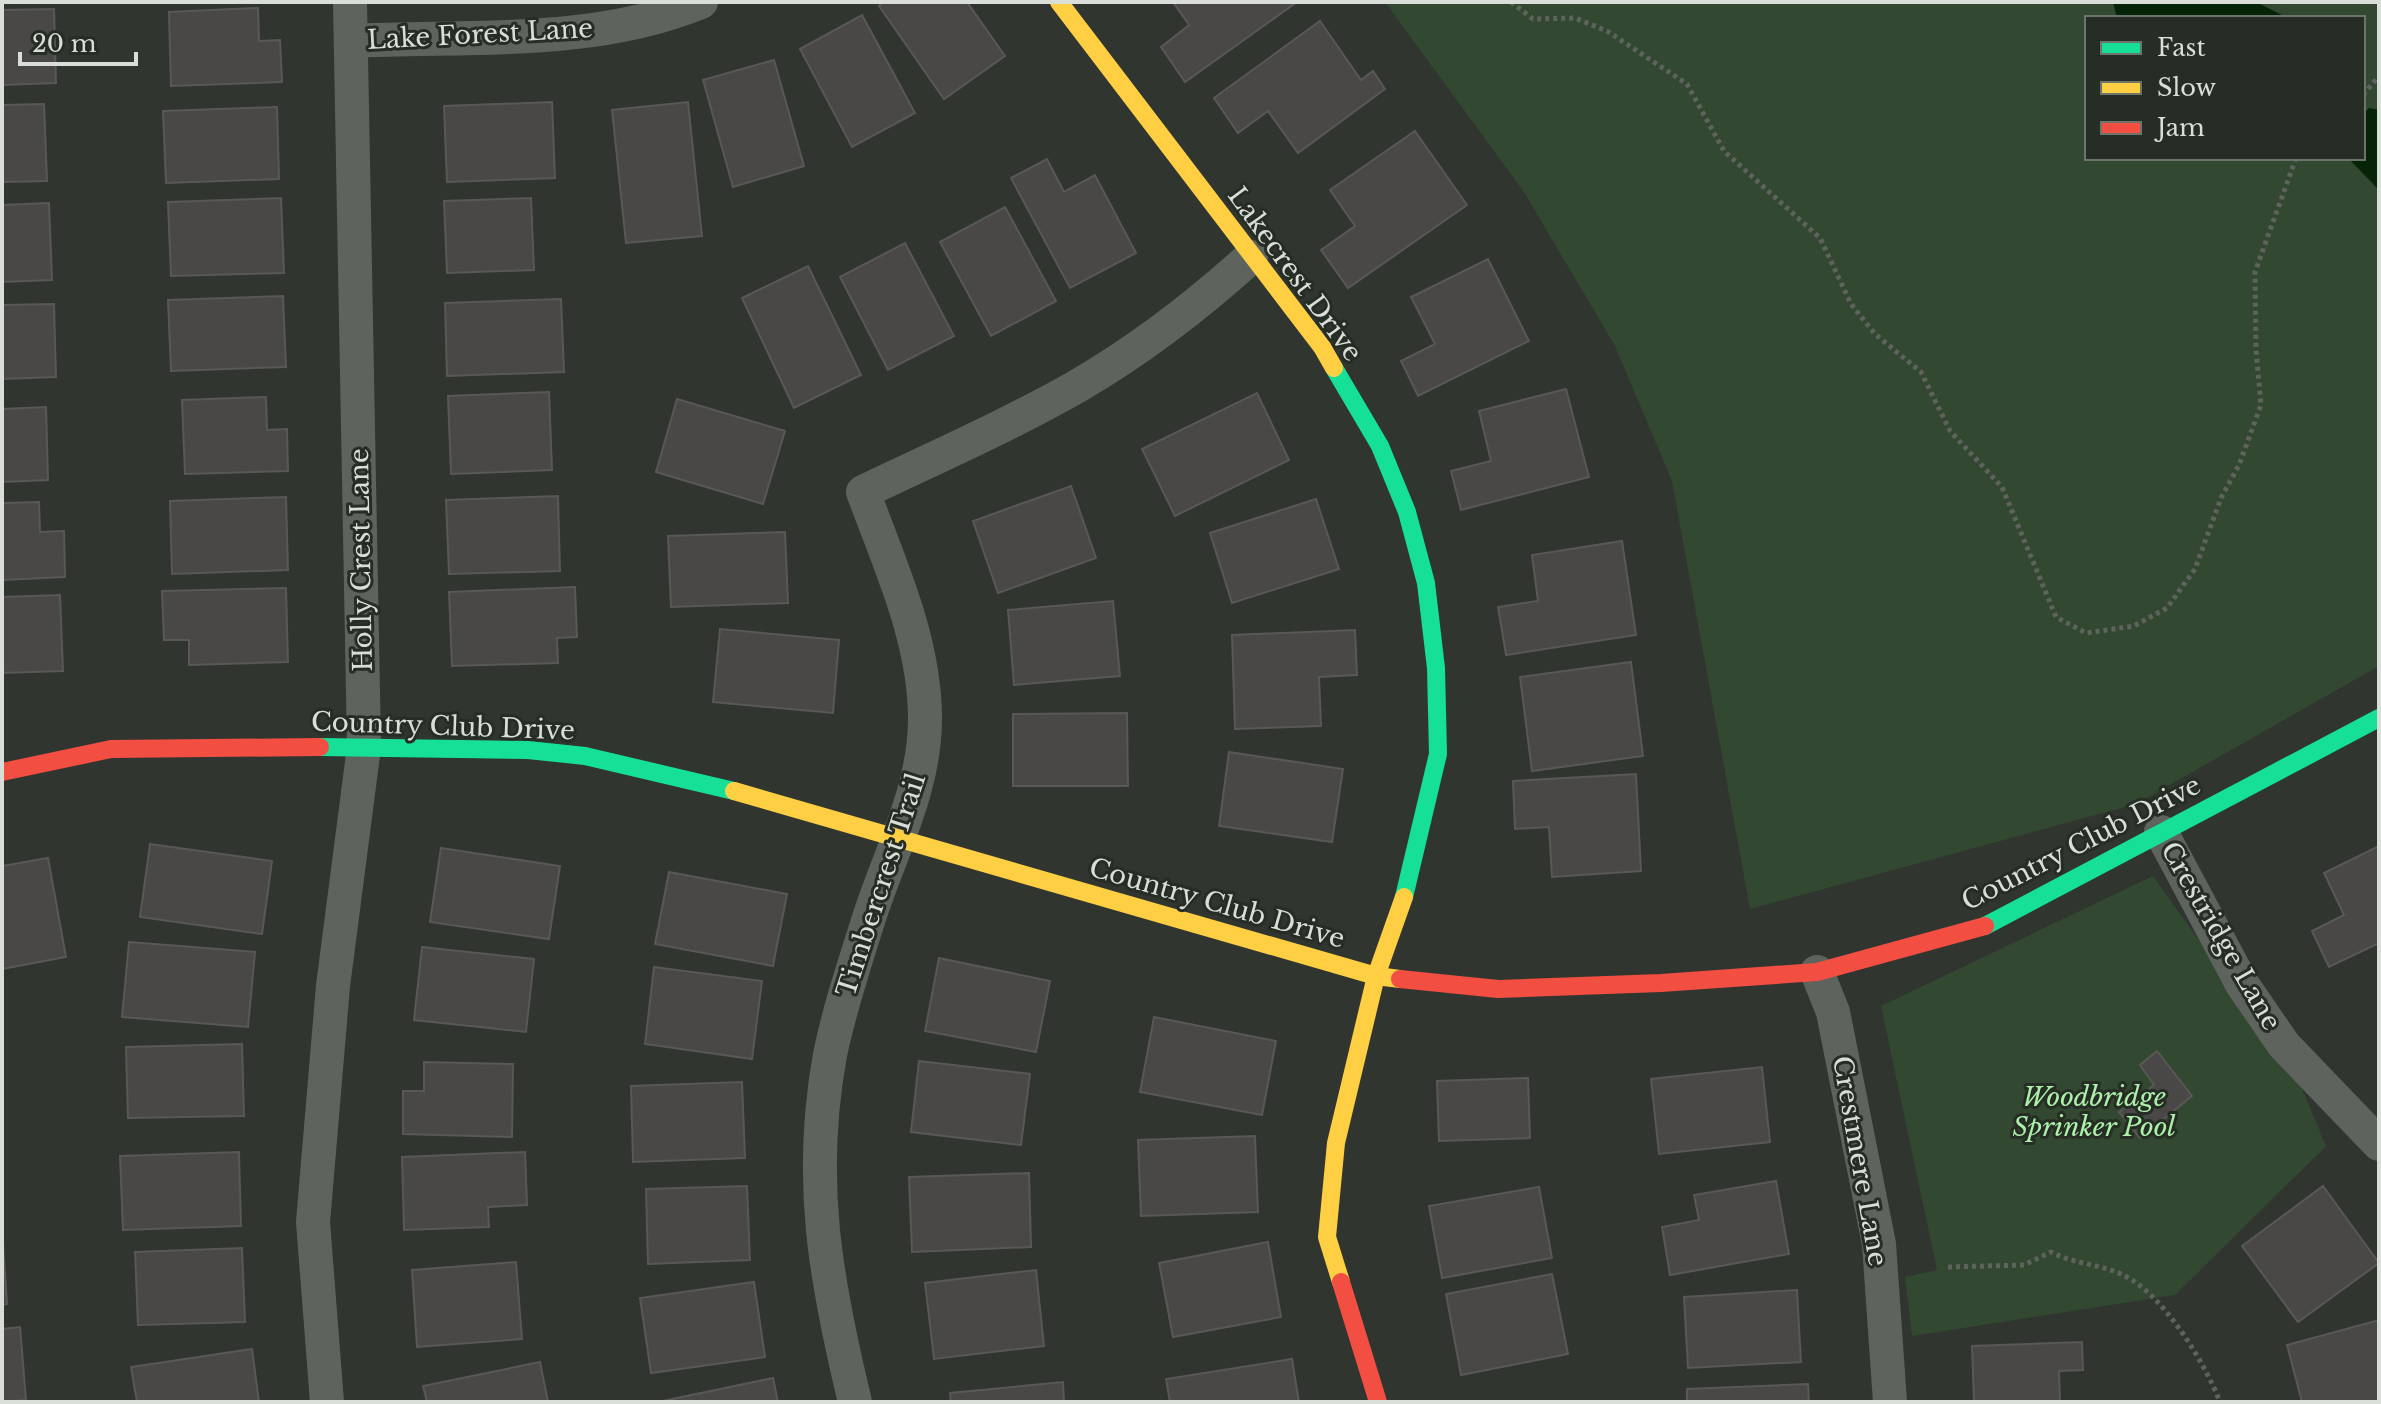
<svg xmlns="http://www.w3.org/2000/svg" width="2381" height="1404" viewBox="0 0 2381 1404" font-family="'Libre Baskerville',serif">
  <rect width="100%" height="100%" fill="#303530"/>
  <path fill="#334831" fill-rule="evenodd" d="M 1385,2 L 2379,2 L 2379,666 L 2136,804 L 1750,909 L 1672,481 L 1615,346 L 1524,192 ZM 2087,18 L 2363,18 L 2363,158 L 2087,158 Z
    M 2153,876 L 2298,1079 L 2326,1146 L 2175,1295 L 1912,1336 L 1905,1277 L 1937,1270 L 1881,1006 Z"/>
  <path fill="#052306" d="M 2113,2 L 2256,2 L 2288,18 L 2117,18 Z
    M 2369,108 L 2379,110 L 2379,190 L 2351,161 L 2351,158 L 2363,158 L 2363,114 Z"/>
  <path fill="#494847" stroke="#585856" stroke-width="2" d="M 884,2 L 967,2 L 1005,56 L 944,99 L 879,6 Z
    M 1173,2 L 1297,2 L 1185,82 L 1161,47 L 1189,25 Z
    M 258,8 L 259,41 L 280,40 L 282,82 L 171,86 L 169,12 Z
    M 54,9 L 56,83 L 2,85 L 2,10 Z
    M 862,15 L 915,113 L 852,147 L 800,49 Z
    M 1320,21 L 1361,80 L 1373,71 L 1385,89 L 1298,153 L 1268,111 L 1238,133 L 1214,98 Z
    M 774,60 L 804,166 L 733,187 L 703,80 Z
    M 552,102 L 555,178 L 447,182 L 444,106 Z
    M 688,102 L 702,236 L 626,243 L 612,110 Z
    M 44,104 L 47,181 L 2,182 L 2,105 Z
    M 277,107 L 279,179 L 166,183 L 163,111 Z
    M 1415,131 L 1467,205 L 1348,288 L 1321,250 L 1355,226 L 1330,190 Z
    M 1047,159 L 1064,192 L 1095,175 L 1136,253 L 1070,288 L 1011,178 Z
    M 281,198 L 284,273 L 171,276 L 168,202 Z
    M 531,198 L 534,270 L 447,273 L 444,201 Z
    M 49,203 L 52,280 L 2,282 L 2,205 Z
    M 1005,207 L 1056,301 L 991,336 L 940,242 Z
    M 905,243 L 954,336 L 888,370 L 840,277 Z
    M 1488,259 L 1529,341 L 1418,396 L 1401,361 L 1435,344 L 1411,297 Z
    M 808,266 L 861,375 L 794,408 L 742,298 Z
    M 283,296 L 286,367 L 171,371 L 168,300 Z
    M 561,299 L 564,372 L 447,376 L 445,303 Z
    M 54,304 L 56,377 L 2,379 L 2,305 Z
    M 1566,389 L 1589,477 L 1461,510 L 1451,471 L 1491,461 L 1479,411 Z
    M 549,392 L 552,470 L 451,474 L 448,396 Z
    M 1257,393 L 1289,460 L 1175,516 L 1142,449 Z
    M 266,397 L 267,430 L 287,429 L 288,471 L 185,474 L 182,400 Z
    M 677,399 L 785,431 L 763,504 L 656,472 Z
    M 46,407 L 48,480 L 2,482 L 2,409 Z
    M 1071,486 L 1096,558 L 998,593 L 973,521 Z
    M 558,496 L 560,571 L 449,574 L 446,500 Z
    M 286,497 L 288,570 L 172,574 L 170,501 Z
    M 1316,499 L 1339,569 L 1232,603 L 1210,533 Z
    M 39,502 L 40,532 L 64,531 L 65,577 L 2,580 L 2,503 Z
    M 785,532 L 788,603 L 671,607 L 668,536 Z
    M 1622,541 L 1636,635 L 1506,655 L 1498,607 L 1538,601 L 1532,555 Z
    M 575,587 L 577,637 L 557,638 L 558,663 L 452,666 L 449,592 Z
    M 286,588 L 288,662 L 189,665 L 189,640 L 164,640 L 162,591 Z
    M 60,595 L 63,671 L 2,673 L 2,597 Z
    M 1113,601 L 1120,676 L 1014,685 L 1008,610 Z
    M 720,629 L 839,640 L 833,713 L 713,702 Z
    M 1355,630 L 1357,675 L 1319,677 L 1321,726 L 1235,729 L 1232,635 Z
    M 1631,662 L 1643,756 L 1532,771 L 1520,677 Z
    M 1127,713 L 1128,786 L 1013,786 L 1013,714 Z
    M 1229,752 L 1343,769 L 1332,842 L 1219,826 Z
    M 1636,774 L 1641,871 L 1552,877 L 1549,827 L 1515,829 L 1513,781 Z
    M 150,844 L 272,861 L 262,934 L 140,917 Z
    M 2379,846 L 2379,943 L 2329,967 L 2312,931 L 2344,915 L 2324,873 Z
    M 441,848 L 560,866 L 549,939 L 430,922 Z
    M 48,858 L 66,957 L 2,969 L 2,866 Z
    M 669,872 L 787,894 L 773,966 L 655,944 Z
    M 129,942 L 255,952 L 248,1027 L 122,1017 Z
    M 422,947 L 534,959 L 526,1032 L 414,1020 Z
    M 939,958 L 1050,981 L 1036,1052 L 925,1031 Z
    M 654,967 L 762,981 L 752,1059 L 645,1044 Z
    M 1154,1017 L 1276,1041 L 1262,1115 L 1140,1092 Z
    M 242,1044 L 244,1116 L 128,1118 L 126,1047 Z
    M 2157,1051 L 2192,1096 L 2140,1138 L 2119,1112 L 2154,1085 L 2140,1065 Z
    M 919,1061 L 1030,1074 L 1021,1145 L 911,1132 Z
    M 424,1062 L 513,1064 L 512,1137 L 403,1134 L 403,1091 L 424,1091 Z
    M 1762,1067 L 1770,1142 L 1659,1154 L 1651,1079 Z
    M 1528,1078 L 1530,1138 L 1439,1141 L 1437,1081 Z
    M 742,1082 L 745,1158 L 633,1162 L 631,1086 Z
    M 1255,1136 L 1258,1212 L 1141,1216 L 1138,1140 Z
    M 239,1152 L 241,1226 L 123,1230 L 120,1156 Z
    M 525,1152 L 527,1205 L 488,1207 L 489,1227 L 404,1230 L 402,1157 Z
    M 1029,1173 L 1031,1247 L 912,1252 L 909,1177 Z
    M 1776,1181 L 1789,1254 L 1670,1275 L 1662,1227 L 1699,1220 L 1694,1195 Z
    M 747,1186 L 750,1260 L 648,1264 L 646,1189 Z
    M 2323,1186 L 2379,1263 L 2298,1322 L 2242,1246 Z
    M 1539,1187 L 1552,1258 L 1442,1278 L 1429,1206 Z
    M 2,1228 L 7,1304 L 2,1305 Z
    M 1268,1242 L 1281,1317 L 1173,1337 L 1159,1263 Z
    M 242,1248 L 245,1322 L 138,1325 L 135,1252 Z
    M 516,1262 L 522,1339 L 417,1347 L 412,1270 Z
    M 1036,1270 L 1044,1346 L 934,1359 L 925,1283 Z
    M 1552,1274 L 1568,1354 L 1461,1375 L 1446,1294 Z
    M 754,1282 L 765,1357 L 651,1373 L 640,1298 Z
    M 1797,1290 L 1801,1362 L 1688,1368 L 1684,1297 Z
    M 2379,1320 L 2379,1402 L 2302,1402 L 2287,1345 Z
    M 20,1327 L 26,1400 L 2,1402 L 2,1329 Z
    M 2082,1342 L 2083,1370 L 2059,1371 L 2060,1402 L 1974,1402 L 1972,1346 Z
    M 252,1349 L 259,1402 L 137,1402 L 131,1367 Z
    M 1292,1359 L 1299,1402 L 1170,1402 L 1166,1379 Z
    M 540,1362 L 548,1402 L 427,1402 L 423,1386 Z
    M 773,1378 L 778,1402 L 658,1402 Z
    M 1063,1382 L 1064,1402 L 951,1402 L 950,1393 Z
    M 1808,1384 L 1809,1402 L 1687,1402 L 1687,1389 Z"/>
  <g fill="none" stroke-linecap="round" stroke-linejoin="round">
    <path stroke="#5e635d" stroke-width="5" stroke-dasharray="4 4" stroke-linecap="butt" d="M 1511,2 L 1533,19 L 1575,18 L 1607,31 L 1687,84 L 1724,151 L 1820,238 L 1851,304 L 1875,334 L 1921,372 L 1950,431 L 2002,487 L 2056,617 L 2086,633 L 2134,626 L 2167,608 L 2195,569 L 2221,498 L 2239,465 L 2261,405 L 2256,350 L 2255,272 L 2296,158
      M 2363,95 L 2379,76
      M 1948,1267 L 2024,1265 L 2051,1252 C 2074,1264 2100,1264 2123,1275 C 2163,1294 2204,1361 2220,1402"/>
    <path stroke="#5e645d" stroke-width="34" d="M 351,41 C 467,35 591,47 701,2
      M 2161,832 L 2242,984 L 2284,1045 L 2379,1144
      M 1817,972 L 1833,1012 L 1879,1244 L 1890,1402
      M 327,1402 L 313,1222 L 333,986 L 364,747 L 350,2
      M 855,1402 C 826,1282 807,1180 830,1055 C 839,1010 854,966 868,921 C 889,854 925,791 925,719 C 925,640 890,565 863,492 C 934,458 1007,426 1076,387 C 1138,351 1198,305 1251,257"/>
    <path stroke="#16e098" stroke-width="18" d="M 1334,368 L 1380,446 L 1407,512 L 1426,583 L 1436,668 L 1438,754 L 1404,897
      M 320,747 L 528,750 L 585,756 L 734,791
      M 1985,926 L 2379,718"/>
    <path stroke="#ffcf43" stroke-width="18" d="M 1059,2 L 1322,347 L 1334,368
      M 734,791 L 1376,976 L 1400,979
      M 1341,1282 L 1327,1237 L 1336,1143 L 1376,976 L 1404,897"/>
    <path stroke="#f24e42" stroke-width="18" d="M 2,772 L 111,749 L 320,747
      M 1400,979 L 1498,989 L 1661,983 L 1817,972 L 1985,926
      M 1341,1282 L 1378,1402"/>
  </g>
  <g text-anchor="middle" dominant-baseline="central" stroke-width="6" stroke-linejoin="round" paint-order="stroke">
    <g font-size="26" fill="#d9ded8" stroke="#252d24">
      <text transform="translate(480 34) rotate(-3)">Lake Forest Lane</text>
      <text transform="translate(1295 274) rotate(54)">Lakecrest Drive</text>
      <text transform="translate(361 560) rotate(-91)">Holly Crest Lane</text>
      <text transform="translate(443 726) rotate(2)">Country Club Drive</text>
      <text transform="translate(2081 843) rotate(-27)">Country Club Drive</text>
      <text transform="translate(881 885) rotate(-72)">Timbercrest Trail</text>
      <text transform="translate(1217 903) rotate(16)">Country Club Drive</text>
      <text transform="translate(2221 936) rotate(60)">Crestridge Lane</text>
      <text transform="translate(1860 1161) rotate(80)">Crestmere Lane</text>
    </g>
    <g font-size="26" font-style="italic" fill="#adf0a9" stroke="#252d24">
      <text x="2094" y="1097">Woodbridge<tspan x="2094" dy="30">Sprinker Pool</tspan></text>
    </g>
  </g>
  <rect width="2381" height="1404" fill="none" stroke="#d9ded8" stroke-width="8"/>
  <rect x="2085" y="16" width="280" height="144" fill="#252d24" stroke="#6d746c" stroke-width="2"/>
  <rect x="2101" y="42" width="40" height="12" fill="#16e098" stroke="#6d746c" stroke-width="2"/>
  <text x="2157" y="56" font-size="24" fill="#d9ded8">Fast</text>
  <rect x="2101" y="82" width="40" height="12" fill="#ffcf43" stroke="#6d746c" stroke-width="2"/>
  <text x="2157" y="96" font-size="24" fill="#d9ded8">Slow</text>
  <rect x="2101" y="122" width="40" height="12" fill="#f24e42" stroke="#6d746c" stroke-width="2"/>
  <text x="2157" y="136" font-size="24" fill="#d9ded8">Jam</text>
  <path d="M20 52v12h116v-12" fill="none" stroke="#d9ded8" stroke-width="4"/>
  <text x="32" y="52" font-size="24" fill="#d9ded8" stroke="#252d24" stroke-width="6" paint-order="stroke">20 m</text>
</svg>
